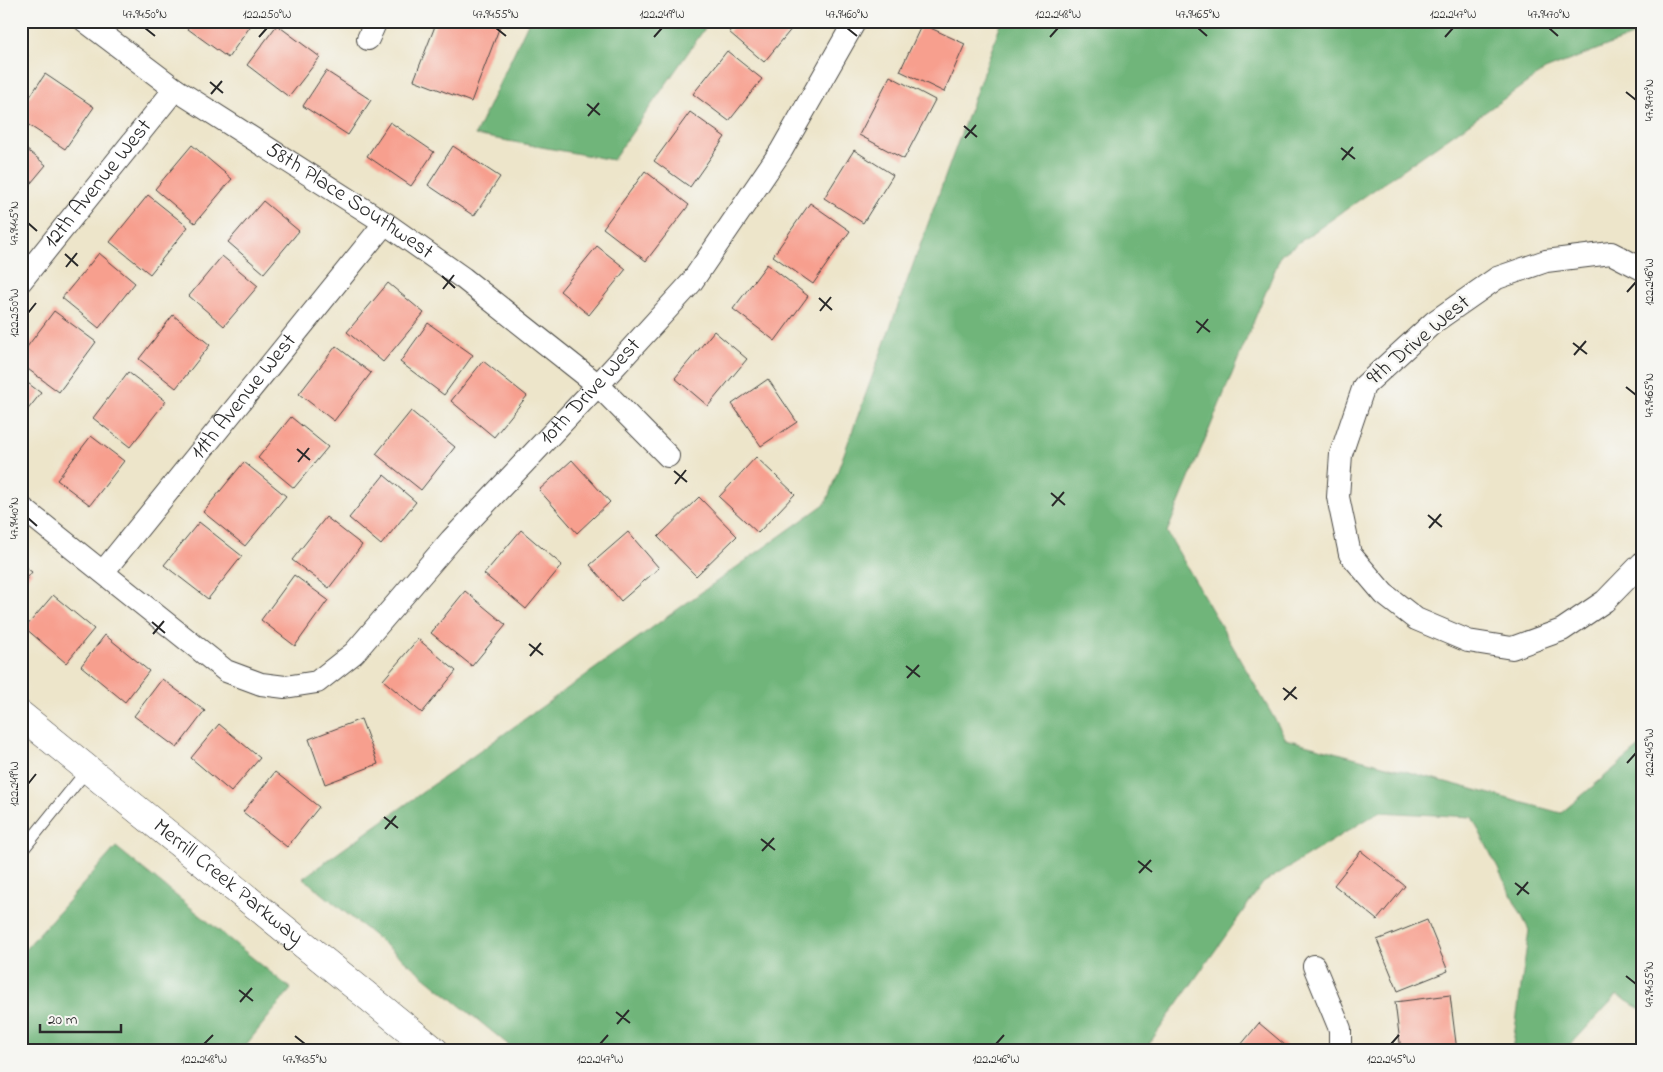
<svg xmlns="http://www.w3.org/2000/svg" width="1663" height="1072" viewBox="0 0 1663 1072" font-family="'Indie Flower',sans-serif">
  <rect width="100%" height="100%" fill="#f6f6f2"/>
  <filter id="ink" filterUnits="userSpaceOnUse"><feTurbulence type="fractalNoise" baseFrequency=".02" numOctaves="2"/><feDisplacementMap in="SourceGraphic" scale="10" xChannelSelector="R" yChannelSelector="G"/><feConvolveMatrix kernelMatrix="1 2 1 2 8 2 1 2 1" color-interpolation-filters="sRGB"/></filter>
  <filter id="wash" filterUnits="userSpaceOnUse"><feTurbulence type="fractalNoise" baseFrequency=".0096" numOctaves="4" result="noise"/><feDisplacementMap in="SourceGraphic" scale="20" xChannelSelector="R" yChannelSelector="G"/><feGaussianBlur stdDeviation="1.12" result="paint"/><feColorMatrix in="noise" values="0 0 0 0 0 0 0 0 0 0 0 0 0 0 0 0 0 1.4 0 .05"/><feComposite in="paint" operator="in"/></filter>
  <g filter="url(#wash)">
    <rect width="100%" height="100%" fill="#ede5ca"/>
    <path fill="#6fb57a" stroke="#4d7052" d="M 529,21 L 710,21 L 613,160 L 475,135 Z
      M 1002,21 L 1642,21 L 1642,32 L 1545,70 L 1281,255 L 1167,532 L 1286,739 L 1561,813 L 1642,745 L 1642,1010 L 1617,995 L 1565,1051 L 1512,1051 L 1529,930 L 1472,817 L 1379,812 L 1263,883 L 1144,1051 L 516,1051 L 303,878 L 826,503 Z
      M 116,847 L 291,989 L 241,1051 L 21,1051 L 21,954 Z"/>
    <g id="blocks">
      <path fill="#f79f8e" d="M 177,21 L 254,21 L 228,58 Z
        M 437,21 L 502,21 L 471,102 L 414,80 Z
        M 738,21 L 798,21 L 764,62 L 729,32 Z
        M 922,24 L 965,44 L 944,92 L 900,71 Z
        M 277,25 L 320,57 L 289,97 L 247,65 Z
        M 21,50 L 28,55 L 21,65 Z
        M 727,51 L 762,79 L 729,121 L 693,94 Z
        M 326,71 L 371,100 L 348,135 L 303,106 Z
        M 45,74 L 94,107 L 65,149 L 21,120 L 21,110 Z
        M 890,76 L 935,100 L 904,159 L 859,135 Z
        M 690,112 L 725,137 L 690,187 L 654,161 Z
        M 390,122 L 434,152 L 411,186 L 367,156 Z
        M 21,145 L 46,165 L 21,195 Z
        M 192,145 L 232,179 L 195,223 L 155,189 Z
        M 453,146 L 500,177 L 474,216 L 428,185 Z
        M 854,150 L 893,175 L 863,223 L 824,198 Z
        M 645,171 L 689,205 L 646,261 L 603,228 Z
        M 148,195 L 188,227 L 150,274 L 110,242 Z
        M 263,201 L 299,231 L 264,273 L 228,242 Z
        M 810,203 L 850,231 L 813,284 L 773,256 Z
        M 597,246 L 626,269 L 589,315 L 560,291 Z
        M 99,253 L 135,283 L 99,328 L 62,298 Z
        M 222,256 L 258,286 L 224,326 L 189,296 Z
        M 767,264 L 808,296 L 775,341 L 733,309 Z
        M 388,283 L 424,313 L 383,362 L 347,332 Z
        M 54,311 L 96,342 L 59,392 L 21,364 L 21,355 Z
        M 173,315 L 210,345 L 176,388 L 139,359 Z
        M 428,323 L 473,355 L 444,395 L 400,362 Z
        M 714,331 L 747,359 L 708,406 L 675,378 Z
        M 336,346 L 371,373 L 334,421 L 299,394 Z
        M 483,361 L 527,396 L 494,437 L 451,401 Z
        M 128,372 L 166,401 L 130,447 L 93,418 Z
        M 21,378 L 41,393 L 21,418 Z
        M 768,379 L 797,422 L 761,446 L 732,404 Z
        M 411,411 L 455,447 L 421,490 L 376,454 Z
        M 291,417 L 328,447 L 294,488 L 258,458 Z
        M 91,436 L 124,461 L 90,505 L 57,480 Z
        M 756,457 L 795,494 L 758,533 L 719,497 Z
        M 572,460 L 610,502 L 577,533 L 539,490 Z
        M 244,462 L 286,496 L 245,546 L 203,512 Z
        M 384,475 L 416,502 L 381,545 L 349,518 Z
        M 699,497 L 737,536 L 696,576 L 658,537 Z
        M 326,517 L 362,545 L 329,588 L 292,560 Z
        M 199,522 L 242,556 L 208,599 L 164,565 Z
        M 521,530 L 562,565 L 526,609 L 484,574 Z
        M 628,532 L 659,568 L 621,601 L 590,565 Z
        M 21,564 L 32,572 L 21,586 Z
        M 294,575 L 328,600 L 295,646 L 261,620 Z
        M 465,591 L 506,625 L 472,666 L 431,633 Z
        M 53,595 L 94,629 L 66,663 L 25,628 Z
        M 105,635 L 149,671 L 125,702 L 81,666 Z
        M 418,639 L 456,671 L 422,713 L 383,680 Z
        M 162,679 L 205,711 L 177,748 L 134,716 Z
        M 361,719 L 378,764 L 325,784 L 309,739 Z
        M 219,724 L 260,758 L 231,792 L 191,758 Z
        M 275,772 L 319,807 L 287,847 L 243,812 Z
        M 1361,851 L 1405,886 L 1377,920 L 1334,885 Z
        M 1427,920 L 1448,971 L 1398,991 L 1377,940 Z
        M 1450,995 L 1457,1051 L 1401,1051 L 1395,1002 Z
        M 1259,1023 L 1292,1051 L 1236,1051 Z"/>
    </g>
  </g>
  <g filter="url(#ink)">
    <use href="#blocks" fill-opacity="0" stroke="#484743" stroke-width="1"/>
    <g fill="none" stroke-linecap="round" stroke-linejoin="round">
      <g stroke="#484743" stroke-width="13">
        <path id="lane" d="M 21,852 L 88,769"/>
      </g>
      <g stroke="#484743" stroke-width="24">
        <g id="street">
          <path id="s1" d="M 85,21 L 175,89 L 385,223 L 463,278 L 598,385 L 668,456"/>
          <path d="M 368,39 L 376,21"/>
          <path d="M 1642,269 L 1611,253 L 1546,261 L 1497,278 L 1434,322 L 1364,386 L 1341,454 L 1338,497 L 1350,554 L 1384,594 L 1416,619 L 1468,641 L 1512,648 L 1562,630 L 1605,601 L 1642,563"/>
          <path id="s2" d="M 21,281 L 175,89"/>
          <path id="s3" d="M 21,507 L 226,671 L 261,684 L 285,687 L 317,682 L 354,653 L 451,540 L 598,385 L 691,283 L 781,151 L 855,21"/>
          <path id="s4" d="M 103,572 L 385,223"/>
          <path d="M 1314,966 L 1340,1029 L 1340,1051"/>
        </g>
      </g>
      <g stroke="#484743" stroke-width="29">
        <g id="secondary">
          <path id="s5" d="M 21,715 L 435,1051"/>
        </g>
      </g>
      <use href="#lane" stroke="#fff" stroke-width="11"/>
      <use href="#street" stroke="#fff" stroke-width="22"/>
      <use href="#secondary" stroke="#fff" stroke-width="28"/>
    </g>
  </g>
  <path fill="none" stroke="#2b2b2b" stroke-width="2" d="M 145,28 L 155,36M 496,28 L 506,36M 847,28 L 857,36M 1198,28 L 1207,36M 1549,28 L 1558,36M 259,37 L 267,28M 654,37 L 662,28M 1050,37 L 1058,28M 1445,37 L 1453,28M 210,82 L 223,93M 1626,92 L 1636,100M 211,94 L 222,81M 587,104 L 600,115M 588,116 L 599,103M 964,126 L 977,137M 965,138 L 976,125M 1341,148 L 1355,159M 1342,160 L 1353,147M 28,223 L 37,231M 65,254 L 78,266M 66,267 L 77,253M 442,276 L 455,288M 443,289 L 454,275M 1627,292 L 1636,282M 819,298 L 832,310M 820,311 L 831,297M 28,313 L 36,303M 1196,321 L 1210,332M 1197,333 L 1208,319M 1573,343 L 1587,354M 1574,355 L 1586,341M 1626,387 L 1636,395M 297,449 L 310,460M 298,462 L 309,448M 674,471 L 687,482M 675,484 L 686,470M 1051,493 L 1065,505M 1052,506 L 1064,492M 1428,515 L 1442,527M 28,518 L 37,526M 1429,528 L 1441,514M 152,622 L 165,633M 153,634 L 164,621M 529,644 L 543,655M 530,656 L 541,643M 906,666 L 920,677M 907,678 L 919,665M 1283,688 L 1297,699M 1284,700 L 1296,687M 1627,763 L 1636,753M 28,784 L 36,774M 384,817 L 398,828M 385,829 L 396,816M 761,839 L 775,850M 762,851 L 774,838M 1138,861 L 1152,872M 1139,873 L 1151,860M 1515,883 L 1529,894M 1517,895 L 1528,882M 1626,976 L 1636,984M 239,990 L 253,1001M 240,1002 L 252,988M 616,1012 L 630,1023M 617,1024 L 629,1010M 295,1036 L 305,1044M 204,1044 L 213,1035M 600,1044 L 608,1035M 996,1044 L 1004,1035M 1391,1044 L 1399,1035"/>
  <g text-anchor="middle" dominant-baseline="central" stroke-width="5" stroke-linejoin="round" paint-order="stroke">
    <g font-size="22" fill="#2b2b2b" stroke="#f6f6f2">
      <text stroke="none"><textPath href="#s2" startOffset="124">12th Avenue West</textPath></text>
      <text stroke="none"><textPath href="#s1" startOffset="320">58th Place Southwest</textPath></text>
      <text transform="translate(1419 341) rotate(-40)">9th Drive West</text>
      <text stroke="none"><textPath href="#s3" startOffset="756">10th Drive West</textPath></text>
      <text stroke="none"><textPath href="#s4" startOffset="225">11th Avenue West</textPath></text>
      <text stroke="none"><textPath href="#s5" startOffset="266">Merrill Creek Parkway</textPath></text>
    </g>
  </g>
  <rect width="1663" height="1072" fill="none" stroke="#f6f6f2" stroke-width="55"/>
  <path d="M40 1024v8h81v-8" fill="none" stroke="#2b2b2b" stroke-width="2.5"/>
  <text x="48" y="1024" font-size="15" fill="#2b2b2b" stroke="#f6f6f2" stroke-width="4" paint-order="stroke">20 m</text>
  <rect x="28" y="28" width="1608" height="1016" fill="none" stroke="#2b2b2b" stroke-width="2"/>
  <g font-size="12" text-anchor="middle" fill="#2b2b2b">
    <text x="145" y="18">47.9450°N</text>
    <text x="267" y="18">122.250°W</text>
    <text x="496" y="18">47.9455°N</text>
    <text x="662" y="18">122.249°W</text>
    <text x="847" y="18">47.9460°N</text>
    <text x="1058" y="18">122.248°W</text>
    <text x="1198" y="18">47.9465°N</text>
    <text x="1453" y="18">122.247°W</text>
    <text x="1549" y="18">47.9470°N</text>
    <text transform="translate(1649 100) rotate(-90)" y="4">47.9470°N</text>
    <text transform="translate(14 223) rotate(-90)" y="4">47.9445°N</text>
    <text transform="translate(1649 282) rotate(-90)" y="4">122.246°W</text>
    <text transform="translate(14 313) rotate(-90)" y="4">122.250°W</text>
    <text transform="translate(1649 395) rotate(-90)" y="4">47.9465°N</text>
    <text transform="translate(14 518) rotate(-90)" y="4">47.9440°N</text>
    <text transform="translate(1649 753) rotate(-90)" y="4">122.245°W</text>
    <text transform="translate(14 784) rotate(-90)" y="4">122.249°W</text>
    <text transform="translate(1649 984) rotate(-90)" y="4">47.9455°N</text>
    <text x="204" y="1063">122.248°W</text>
    <text x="305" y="1063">47.9435°N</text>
    <text x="600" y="1063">122.247°W</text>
    <text x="996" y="1063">122.246°W</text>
    <text x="1391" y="1063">122.245°W</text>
  </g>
</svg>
